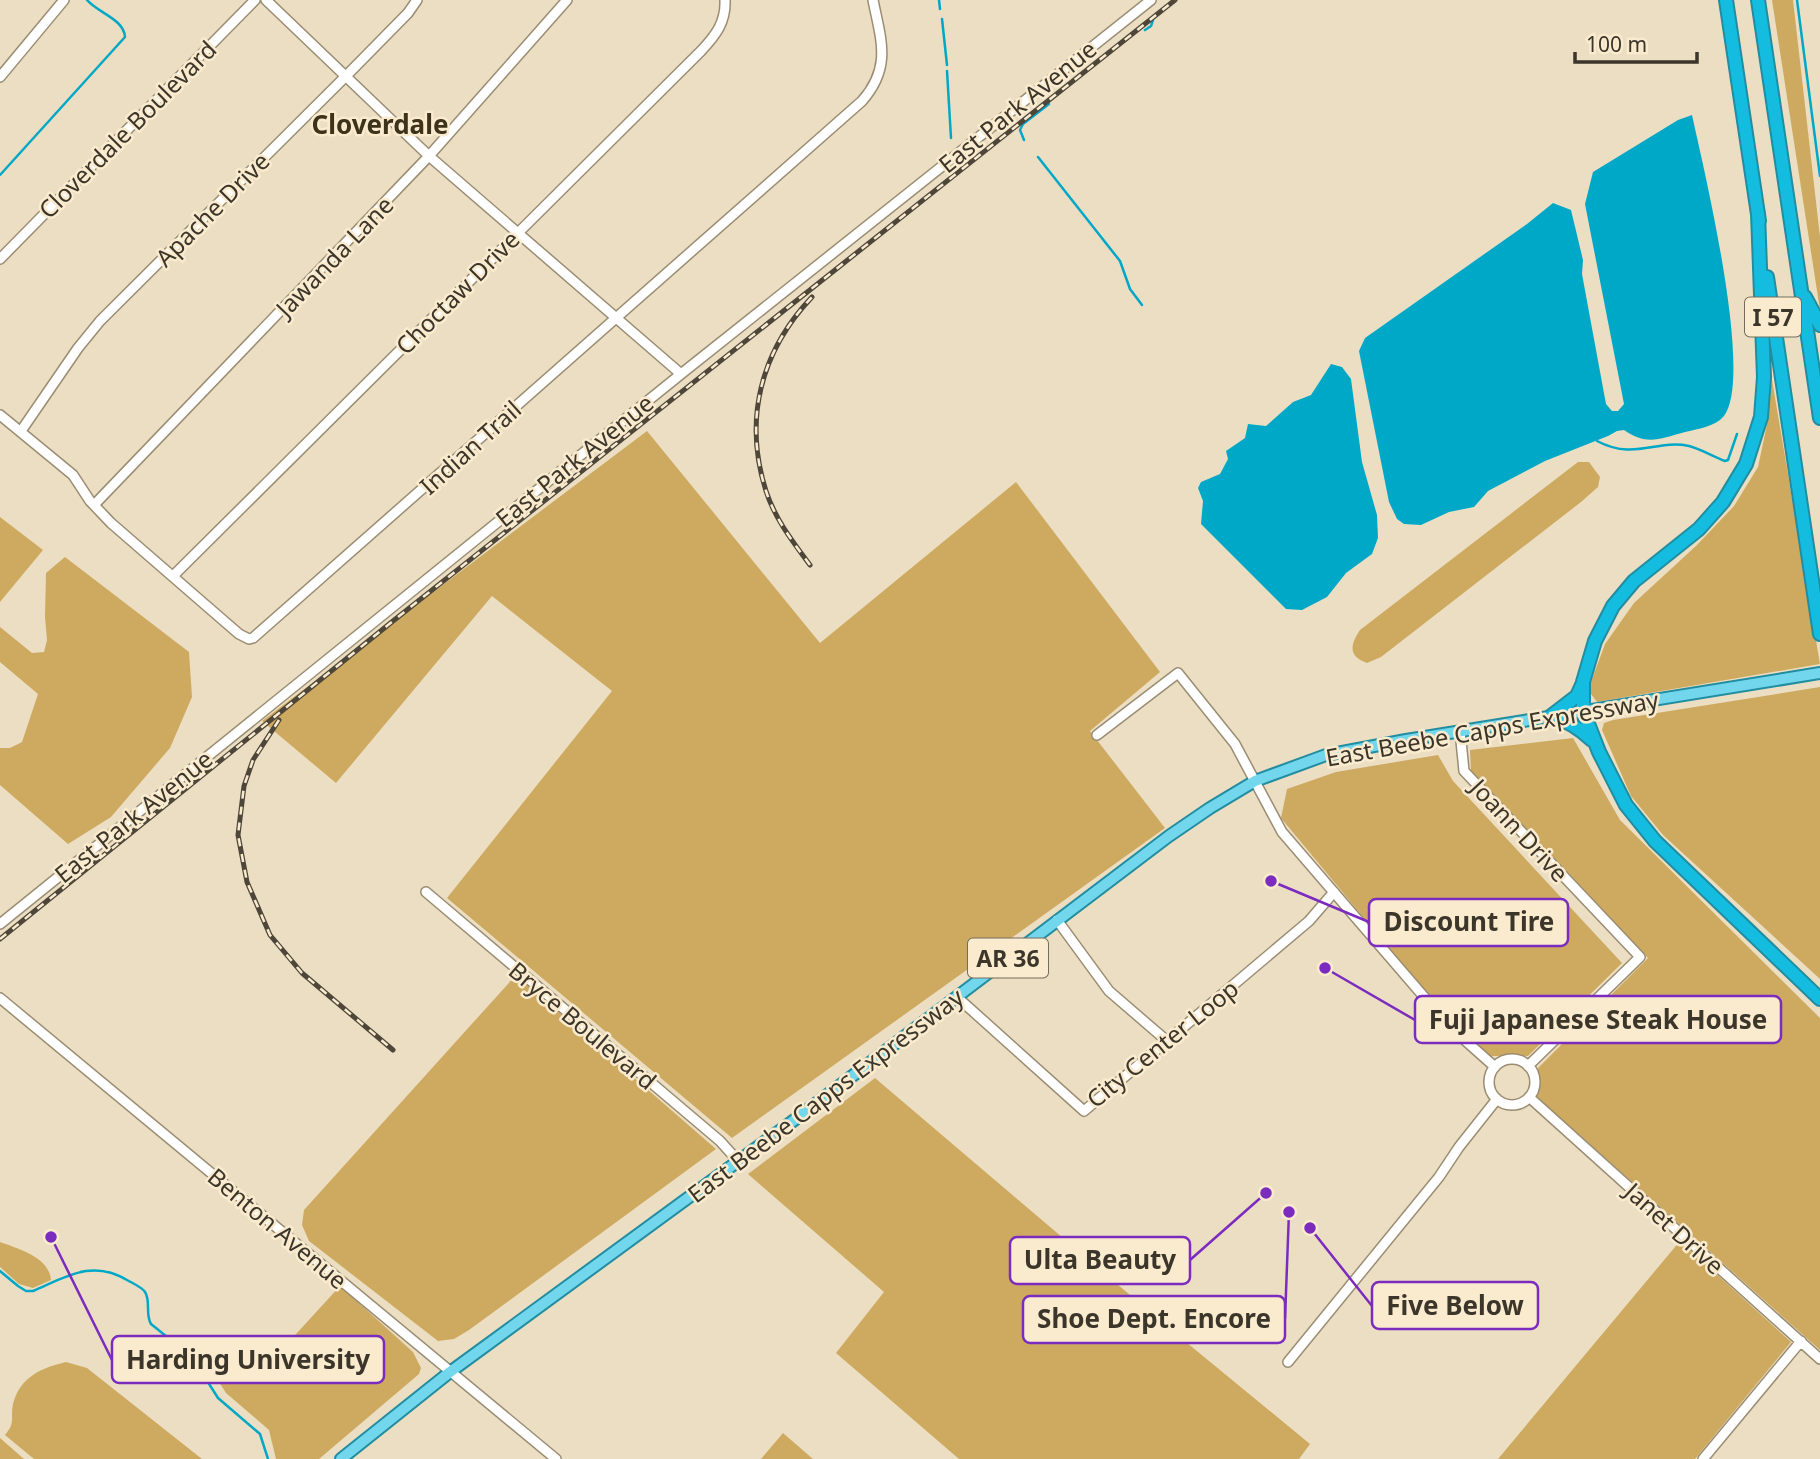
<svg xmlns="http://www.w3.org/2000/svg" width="1820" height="1459" viewBox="0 0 1820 1459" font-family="'Noto Sans',sans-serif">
  <rect width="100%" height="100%" fill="#ecdec2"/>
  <path fill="#ceaa60" d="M 1772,0 L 1793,0 L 1820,237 L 1820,310 Z
    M 1766,344 L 1820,664 L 1597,702 L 1591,694 L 1591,682 L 1605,644 L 1634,603 L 1697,545 L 1734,506 L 1758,467 L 1769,415 Z
    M 647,431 L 820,643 L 1016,482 L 1160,672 L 1090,731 L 1165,828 L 732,1138 L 447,898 L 612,691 L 492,596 L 336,783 L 262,721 Z
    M 1578,462 L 1589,462 L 1600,477 L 1598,487 L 1581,502 L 1381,657 L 1367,663 C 1348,656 1350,645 1360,630 Z
    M 0,517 L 43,550 L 0,602 Z
    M 65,557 L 189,652 L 192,697 L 170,748 L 111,817 L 68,844 L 0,785 L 0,748 L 10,748 L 22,742 L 38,694 L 0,662 L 0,627 L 32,653 L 44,652 L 47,640 L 45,617 L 46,573 Z
    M 1820,687 L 1820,979 L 1663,835 L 1631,796 L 1602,730 L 1604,723 L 1613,720 Z
    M 1573,738 L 1620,820 L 1820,1018 L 1820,1350 L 1536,1096 L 1538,1068 L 1648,958 L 1471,771 L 1470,750 Z
    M 1438,755 L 1453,781 L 1622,963 L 1528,1056 L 1489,1056 L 1451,1023 L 1281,818 L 1287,789 L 1336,772 Z
    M 516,975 L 716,1149 L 469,1330 L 454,1339 L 438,1341 L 309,1241 L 302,1225 L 304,1210 Z
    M 875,1078 L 1164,1324 L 1310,1444 L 1299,1459 L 959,1459 L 836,1353 L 884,1292 L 748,1174 Z
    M 1680,1241 L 1791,1342 L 1695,1459 L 1498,1459 Z
    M 0,1242 C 19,1249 49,1257 51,1280 L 33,1288 L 19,1284 L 0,1267 Z
    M 340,1286 L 413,1352 L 421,1368 L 419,1374 L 319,1459 L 276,1459 L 269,1430 L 226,1393 L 199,1351 L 238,1361 L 275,1357 Z
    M 66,1362 L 87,1368 L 202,1459 L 34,1459 L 5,1435 C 16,1422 10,1419 13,1404 C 20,1377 41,1368 66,1362 Z
    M 783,1433 L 813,1459 L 761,1459 Z
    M 0,1438 L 24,1459 L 0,1459 Z"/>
  <path fill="#00a8c8" d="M 1692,115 C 1704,170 1754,376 1724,416 C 1715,427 1697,429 1685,432 C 1659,439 1647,446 1624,430 L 1617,431 L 1608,436 L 1545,461 L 1488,491 L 1474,507 L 1449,512 L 1421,525 L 1404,524 L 1397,519 L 1389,502 L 1359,351 L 1365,338 L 1527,224 L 1553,203 L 1571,210 L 1583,260 L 1582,274 L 1606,404 L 1612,411 L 1618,411 L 1624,404 L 1585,204 L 1593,172 L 1678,120 Z
    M 1331,364 L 1342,367 L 1351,379 L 1362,462 L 1377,515 L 1378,538 L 1372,554 L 1346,573 L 1327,597 L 1302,610 L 1286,609 L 1201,524 L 1203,501 L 1198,488 L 1201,482 L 1220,474 L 1228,459 L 1226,451 L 1245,438 L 1248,424 L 1266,426 L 1293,402 L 1311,395 Z"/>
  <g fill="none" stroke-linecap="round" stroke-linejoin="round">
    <path stroke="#00a8c8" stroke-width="2.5" d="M 939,0 L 940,9
      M 1797,0 L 1820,176
      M 942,19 L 947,65
      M 1145,30 L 1151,26 L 1153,20
      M 947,71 L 951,138
      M 1024,140 L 1020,130 L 1023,124 L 1049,104
      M 1038,157 L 1120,261 L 1130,289 L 1142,305
      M 0,175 L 125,37 C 124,19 98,13 87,0
      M 1597,441 C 1635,461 1656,439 1689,446 C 1701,449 1714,457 1725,461 L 1728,460 L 1737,434
      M 0,1271 L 18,1286 L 26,1291 L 33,1291 C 66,1277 92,1259 127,1280 C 132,1283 142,1287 145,1292 C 151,1301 145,1314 151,1324 L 192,1357 L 218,1398 L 260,1434 L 268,1459"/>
    <g stroke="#9a8d73" stroke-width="12">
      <path id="minor" d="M 266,0 L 429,156 L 681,374
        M 0,77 L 64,0
        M 0,259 L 255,0
        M 0,415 L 73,475 L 90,501 L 111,523 L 239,634 L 249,639 L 253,638 L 862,101 C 892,67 881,40 873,0
        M 21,431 L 78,348 L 100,321 L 345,77 L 408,13 L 417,0
        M 94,505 L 429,156 L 567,0
        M 173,576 L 701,51 C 716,35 726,22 725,0
        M 1460,731 L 1464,771 L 1640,957 L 1528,1066
        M 1097,735 L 1178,673 L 1235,744 L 1282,832 L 1450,1027 L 1495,1067
        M 426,892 L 720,1141 L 738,1161
        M 1057,920 L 1109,991 L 1167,1041
        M 0,924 L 681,374 L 1151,0
        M 957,997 L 1084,1111 L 1309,921 L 1334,892
        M 0,998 L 556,1459
        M1489 1082a23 23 0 1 1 46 0a23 23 0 1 1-46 0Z
        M 1529,1097 L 1820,1359
        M 1288,1362 L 1439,1177 L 1459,1147 L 1497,1099
        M 1703,1459 L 1801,1341"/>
    </g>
    <g stroke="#228da0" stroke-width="14">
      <path id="major" d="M 341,1459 L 450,1372 L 789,1124 L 1169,836 L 1210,808 L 1255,781 L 1326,755 L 1406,740 L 1820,673"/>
    </g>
    <g stroke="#228da0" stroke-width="16">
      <path id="highway" d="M 1726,0 L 1759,221
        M 1758,0 L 1820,418
        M 1758,213 L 1764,377 L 1761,417 L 1746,464 L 1723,502 L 1699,529 L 1634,581 L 1613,606 L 1595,641 L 1583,682 L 1583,711 L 1599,752 L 1626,805 L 1655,841 L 1820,999
        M 1767,277 L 1820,634
        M 1805,297 L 1820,325
        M 1551,716 C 1567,720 1580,729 1592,740
        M 1551,716 L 1577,696 L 1582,685"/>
    </g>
    <use href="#minor" stroke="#fff" stroke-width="9"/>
    <use href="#major" stroke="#72d7ec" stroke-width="10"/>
    <use href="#highway" stroke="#14bde0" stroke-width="12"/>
    <g stroke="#4d4639" stroke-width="5">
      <path id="rail" d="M 810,565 C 793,542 775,519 766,491 C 743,419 761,351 812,297
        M 279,720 L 253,760 L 244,786 L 238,835 L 247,882 L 270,935 L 302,973 L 393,1050
        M 0,939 L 393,621 L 1175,0"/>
    </g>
    <use href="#rail" stroke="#faebcf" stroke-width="2.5" stroke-dasharray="8" stroke-linecap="butt"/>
  </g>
  <g text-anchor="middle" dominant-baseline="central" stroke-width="5" stroke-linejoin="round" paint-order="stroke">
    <g fill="#faebcf" stroke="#746c5c" stroke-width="2">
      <rect x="1745" y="297.5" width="56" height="39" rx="5"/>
      <rect x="968" y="938.5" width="80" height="39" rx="5"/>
    </g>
    <g font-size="23" font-weight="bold" fill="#3b352a">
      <text x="1773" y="317">I 57</text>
      <text x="1008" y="958">AR 36</text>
    </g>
    <g font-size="24" fill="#3b352a" stroke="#faebcf">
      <text transform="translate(1017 106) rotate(-39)">East Park Avenue</text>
      <text transform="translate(127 129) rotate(-45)">Cloverdale Boulevard</text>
      <text transform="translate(212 209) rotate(-45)">Apache Drive</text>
      <text transform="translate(334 256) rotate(-46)">Jawanda Lane</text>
      <text transform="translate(457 292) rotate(-45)">Choctaw Drive</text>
      <text transform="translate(470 447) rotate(-42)">Indian Trail</text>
      <text transform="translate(574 460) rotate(-39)">East Park Avenue</text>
      <text transform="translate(1492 728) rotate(-10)">East Beebe Capps Expressway</text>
      <text transform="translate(133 816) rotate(-39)">East Park Avenue</text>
      <text transform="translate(1520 830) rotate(47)">Joann Drive</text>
      <text transform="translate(583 1025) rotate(40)">Bryce Boulevard</text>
      <text transform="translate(1162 1043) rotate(-39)">City Center Loop</text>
      <text transform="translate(825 1095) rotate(-37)">East Beebe Capps Expressway</text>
      <text transform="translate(278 1228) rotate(40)">Benton Avenue</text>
      <text transform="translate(1675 1228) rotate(42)">Janet Drive</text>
    </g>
    <g font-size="26" font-weight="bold" fill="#3d321a" stroke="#faebcf">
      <text x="380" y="124">Cloverdale</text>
    </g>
  </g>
  <path fill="none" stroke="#7b2cbf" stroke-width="2.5" d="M1271 881L1369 922M1325 968L1415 1020M1266 1193L1190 1260M1310 1228L1372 1306M1289 1212L1285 1319M51 1237L112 1360"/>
  <g fill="#7b2cbf" stroke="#faebcf" stroke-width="2.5">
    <circle cx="1271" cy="881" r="7"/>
    <circle cx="1325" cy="968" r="7"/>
    <circle cx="1266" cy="1193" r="7"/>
    <circle cx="1310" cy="1228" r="7"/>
    <circle cx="1289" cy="1212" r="7"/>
    <circle cx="51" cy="1237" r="7"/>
  </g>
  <g fill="#faebcf" stroke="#7b2cbf" stroke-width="2.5">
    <rect x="1369" y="899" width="199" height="47" rx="7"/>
    <rect x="1415" y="996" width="366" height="47" rx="7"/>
    <rect x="1010" y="1237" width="180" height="47" rx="7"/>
    <rect x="1372" y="1282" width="166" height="47" rx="7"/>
    <rect x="1023" y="1296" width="262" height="47" rx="7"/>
    <rect x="112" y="1336" width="272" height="47" rx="7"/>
  </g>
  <g font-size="26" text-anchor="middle" font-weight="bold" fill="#3b352a">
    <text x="1469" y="931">Discount Tire</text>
    <text x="1598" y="1029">Fuji Japanese Steak House</text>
    <text x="1100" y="1269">Ulta Beauty</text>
    <text x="1455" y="1315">Five Below</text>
    <text x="1154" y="1328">Shoe Dept. Encore</text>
    <text x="248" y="1369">Harding University</text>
  </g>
  <path d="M1575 52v10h122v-10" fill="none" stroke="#3b352a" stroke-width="3.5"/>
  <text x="1586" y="52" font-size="21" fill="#3b352a" stroke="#faebcf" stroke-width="5" paint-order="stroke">100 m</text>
</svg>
